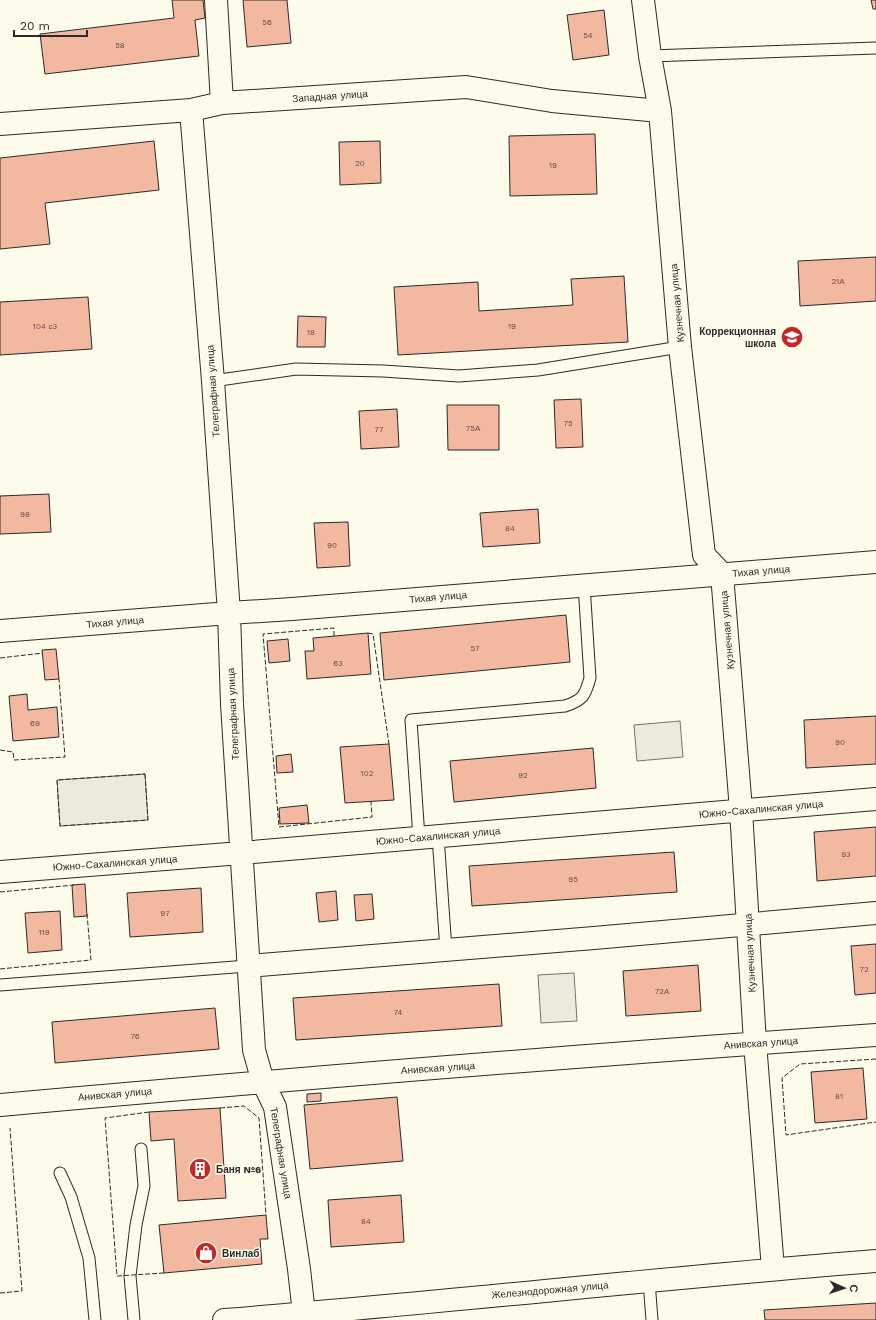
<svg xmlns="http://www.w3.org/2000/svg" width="876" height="1320" viewBox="0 0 876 1320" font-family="'Work Sans',sans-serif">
  <rect width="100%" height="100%" fill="#fdfbea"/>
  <path fill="#ecebdb" stroke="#74746e" d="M 680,721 L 683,757 L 637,761 L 634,725 Z
    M 145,774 L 148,820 L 60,826 L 57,780 Z
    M 574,973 L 577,1021 L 541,1023 L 538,975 Z"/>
  <path fill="#f2b8a0" stroke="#2b2b2b" d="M 172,0 L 203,0 L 205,18 L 195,20 L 199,56 L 45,74 L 40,34 L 174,18 Z
    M 243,0 L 287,0 L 291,43 L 247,47 Z
    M 871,0 L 876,0 L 876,9 L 873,9 Z
    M 604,10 L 609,55 L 573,60 L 567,15 Z
    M 595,134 L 597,194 L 510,196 L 509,136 Z
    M 154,141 L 159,190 L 45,203 L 50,244 L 0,249 L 0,158 Z
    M 380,141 L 381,183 L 340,185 L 339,142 Z
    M 876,257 L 876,301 L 800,306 L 798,261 Z
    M 624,276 L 628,342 L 398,355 L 394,287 L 478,282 L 479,311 L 573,305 L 571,279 Z
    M 88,297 L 92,349 L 0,355 L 0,302 Z
    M 298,316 L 326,317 L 325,347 L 297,347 Z
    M 581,399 L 583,447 L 556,448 L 554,400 Z
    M 447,405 L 499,405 L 499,450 L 448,450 Z
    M 397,409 L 399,447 L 361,449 L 359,411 Z
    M 49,494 L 51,532 L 0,534 L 0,496 Z
    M 538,509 L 540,543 L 483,547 L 480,513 Z
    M 348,522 L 350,566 L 317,568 L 314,523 Z
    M 566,615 L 570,662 L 384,680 L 380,633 Z
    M 368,633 L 371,674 L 307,679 L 305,651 L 314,651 L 313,638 Z
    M 288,639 L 290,661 L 269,663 L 267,641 Z
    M 56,649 L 59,679 L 45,680 L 42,650 Z
    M 27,694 L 28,710 L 57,707 L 59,737 L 13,741 L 9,696 Z
    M 876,716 L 876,764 L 806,768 L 804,720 Z
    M 389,744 L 394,800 L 345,803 L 340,747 Z
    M 593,748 L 596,788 L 454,802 L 450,761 Z
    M 291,754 L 293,772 L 277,773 L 276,756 Z
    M 307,805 L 309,823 L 280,824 L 279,808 Z
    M 876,827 L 876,876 L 817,881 L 814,832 Z
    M 674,852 L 677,892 L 472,906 L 469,866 Z
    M 85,884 L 87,916 L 74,917 L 72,885 Z
    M 201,888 L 203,932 L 130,937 L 127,893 Z
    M 336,891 L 338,920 L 319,922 L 316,893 Z
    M 372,894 L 374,919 L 356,921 L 354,895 Z
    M 60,911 L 62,950 L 28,953 L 25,913 Z
    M 876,944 L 876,993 L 855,995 L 851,946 Z
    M 698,965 L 701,1011 L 626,1016 L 623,971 Z
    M 499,984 L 502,1026 L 296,1040 L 293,998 Z
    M 215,1008 L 219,1049 L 55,1063 L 52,1022 Z
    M 863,1068 L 867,1119 L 815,1123 L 811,1072 Z
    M 321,1093 L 321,1101 L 307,1102 L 307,1094 Z
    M 397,1097 L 403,1161 L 310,1169 L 304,1105 Z
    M 220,1108 L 226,1198 L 178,1201 L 174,1139 L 151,1141 L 149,1112 Z
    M 401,1195 L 404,1242 L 331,1247 L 328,1200 Z
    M 266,1215 L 268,1239 L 260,1239 L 262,1264 L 164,1273 L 159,1225 Z
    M 876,1303 L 876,1320 L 765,1320 L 764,1310 Z"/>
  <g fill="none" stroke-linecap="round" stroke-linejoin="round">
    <g stroke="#2b2b2b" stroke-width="13">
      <path id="service" d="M 650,56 L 876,48
        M 213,381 L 296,369 L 383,371 L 459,376 L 538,370 L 680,347
        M 438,836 L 446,950
        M 419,838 L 411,720 L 565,706 C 583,700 585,696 590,678 L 584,585
        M 0,985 L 248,966
        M 60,1173 L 71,1197 L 89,1258 L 95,1320
        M 649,1281 L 652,1320
        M 134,1320 L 130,1276 L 136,1225 L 144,1186 L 141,1149"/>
    </g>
    <g stroke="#2b2b2b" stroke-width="24">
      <path id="minor" d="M 216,0 L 222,103
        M 643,0 L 650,56 L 660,111 L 680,347 L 704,555 L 722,574 L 741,810 L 755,1043 L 773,1269
        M 191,110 L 213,381 L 229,613 L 232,704 L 254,1050 L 263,1082 L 275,1107 L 299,1269 L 304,1314
        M 0,124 L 191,110 L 222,103 L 466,87 L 552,101 L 660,111
        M 0,631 L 229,613 L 292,609 L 876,562
        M 0,872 L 241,853 L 876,799
        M 248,966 L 594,938 L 876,913
        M 0,1105 C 292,1079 584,1055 876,1035"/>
    </g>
    <g stroke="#2b2b2b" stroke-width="24">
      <path id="secondary" d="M 224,1320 C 441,1303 658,1278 876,1261"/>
    </g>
    <use href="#service" stroke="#fdfbea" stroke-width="11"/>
    <use href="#minor" stroke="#fdfbea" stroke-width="22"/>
    <use href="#secondary" stroke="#fdfbea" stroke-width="22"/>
    <path stroke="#2b2b2b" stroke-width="1" stroke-dasharray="5 2" stroke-linecap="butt" d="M 368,633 L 373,634 L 389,744
      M 334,636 L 334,628 L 263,634 L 279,827 L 372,817 L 371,801
      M 0,658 L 43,653
      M 0,750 L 13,752 L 14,760 L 65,757 L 59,679
      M 145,774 L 148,820 L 60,826 L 57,780 Z
      M 0,892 L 74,885
      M 0,969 L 91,960 L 87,914
      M 876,1059 L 800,1064 L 782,1078 L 786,1135 L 876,1122
      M 220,1108 L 244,1106 L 259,1118 L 266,1215
      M 149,1112 L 105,1118 L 117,1276 L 164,1273
      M 0,1293 L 22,1291 L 10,1128"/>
  </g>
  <defs>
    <g id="school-disc" transform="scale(1.15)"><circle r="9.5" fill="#c62828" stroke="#fdfbea"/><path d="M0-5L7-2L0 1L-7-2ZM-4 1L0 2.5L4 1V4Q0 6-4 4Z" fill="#fff"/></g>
    <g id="building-disc" transform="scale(1.15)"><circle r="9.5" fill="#c62828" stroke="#fdfbea"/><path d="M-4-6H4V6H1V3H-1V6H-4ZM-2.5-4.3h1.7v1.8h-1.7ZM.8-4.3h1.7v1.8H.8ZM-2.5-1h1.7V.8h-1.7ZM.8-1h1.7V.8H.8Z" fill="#fff"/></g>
    <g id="shop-disc" transform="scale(1.15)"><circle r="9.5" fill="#c62828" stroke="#fdfbea"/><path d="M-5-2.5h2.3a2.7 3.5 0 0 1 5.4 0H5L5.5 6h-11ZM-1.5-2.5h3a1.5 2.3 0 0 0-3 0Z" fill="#fff"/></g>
  </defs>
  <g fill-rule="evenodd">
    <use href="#school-disc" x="792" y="337"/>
    <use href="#building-disc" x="200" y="1169"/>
    <use href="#shop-disc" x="206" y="1253"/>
  </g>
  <g text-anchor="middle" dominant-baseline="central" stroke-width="3" stroke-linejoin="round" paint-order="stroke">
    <g font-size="8" fill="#5d4e48">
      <text x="267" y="22">56</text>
      <text x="588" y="35">54</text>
      <text x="120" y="45">58</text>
      <text x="360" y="163">20</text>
      <text x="553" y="165">19</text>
      <text x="838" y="281">21А</text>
      <text x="45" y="326">104 с3</text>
      <text x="512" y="326">19</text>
      <text x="311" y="332">18</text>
      <text x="568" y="423">75</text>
      <text x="473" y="428">75А</text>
      <text x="379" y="429">77</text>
      <text x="25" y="514">98</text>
      <text x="510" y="528">84</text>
      <text x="332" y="545">90</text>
      <text x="475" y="648">57</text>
      <text x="338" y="663">63</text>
      <text x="35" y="723">69</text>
      <text x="840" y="742">90</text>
      <text x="367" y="773">102</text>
      <text x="523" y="775">92</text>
      <text x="846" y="854">93</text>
      <text x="573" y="879">95</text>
      <text x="165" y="913">97</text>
      <text x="44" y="932">119</text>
      <text x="864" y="969">72</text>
      <text x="662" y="991">72А</text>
      <text x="398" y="1012">74</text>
      <text x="135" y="1036">76</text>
      <text x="839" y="1096">81</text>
      <text x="366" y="1221">84</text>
    </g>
    <g font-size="10" fill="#2b2b2b" stroke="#fdfbea">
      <text transform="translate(330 96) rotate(-4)">Западная улица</text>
      <text transform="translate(677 303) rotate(-95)">Кузнечная улица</text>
      <text transform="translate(213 391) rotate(-94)">Телеграфная улица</text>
      <text transform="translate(761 571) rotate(-5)">Тихая улица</text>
      <text transform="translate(438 597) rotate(-5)">Тихая улица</text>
      <text transform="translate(115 622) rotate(-5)">Тихая улица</text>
      <text transform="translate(727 630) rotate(-95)">Кузнечная улица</text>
      <text transform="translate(233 714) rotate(-93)">Телеграфная улица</text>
      <text transform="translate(761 809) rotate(-5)">Южно-Сахалинская улица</text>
      <text transform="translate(438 836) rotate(-5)">Южно-Сахалинская улица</text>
      <text transform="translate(115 863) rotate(-4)">Южно-Сахалинская улица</text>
      <text transform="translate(750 953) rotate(-93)">Кузнечная улица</text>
      <text transform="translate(761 1043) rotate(-4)">Анивская улица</text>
      <text transform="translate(438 1068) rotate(-4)">Анивская улица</text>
      <text transform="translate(115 1094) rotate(-5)">Анивская улица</text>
      <text transform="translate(281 1153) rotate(81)">Телеграфная улица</text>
      <text transform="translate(550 1290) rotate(-5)">Железнодорожная улица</text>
    </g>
    <g font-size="10" font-weight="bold" fill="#2b2b2b" stroke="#fdfbea" text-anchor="start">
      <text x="776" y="331" text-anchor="end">Коррекционная<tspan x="776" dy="12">школа</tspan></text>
      <text x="216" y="1169">Баня №6</text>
      <text x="222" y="1253">Винлаб</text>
    </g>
  </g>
  <g transform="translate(844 1288) rotate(93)" stroke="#fdfbea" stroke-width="3" paint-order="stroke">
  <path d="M0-3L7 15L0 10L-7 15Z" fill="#2b2b2b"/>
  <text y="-6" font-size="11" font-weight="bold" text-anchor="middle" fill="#2b2b2b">С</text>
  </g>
  <path d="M14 30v6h73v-6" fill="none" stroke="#2b2b2b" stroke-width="2"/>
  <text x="20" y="30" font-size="12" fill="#2b2b2b" stroke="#fdfbea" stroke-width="3" paint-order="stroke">20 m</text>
</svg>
